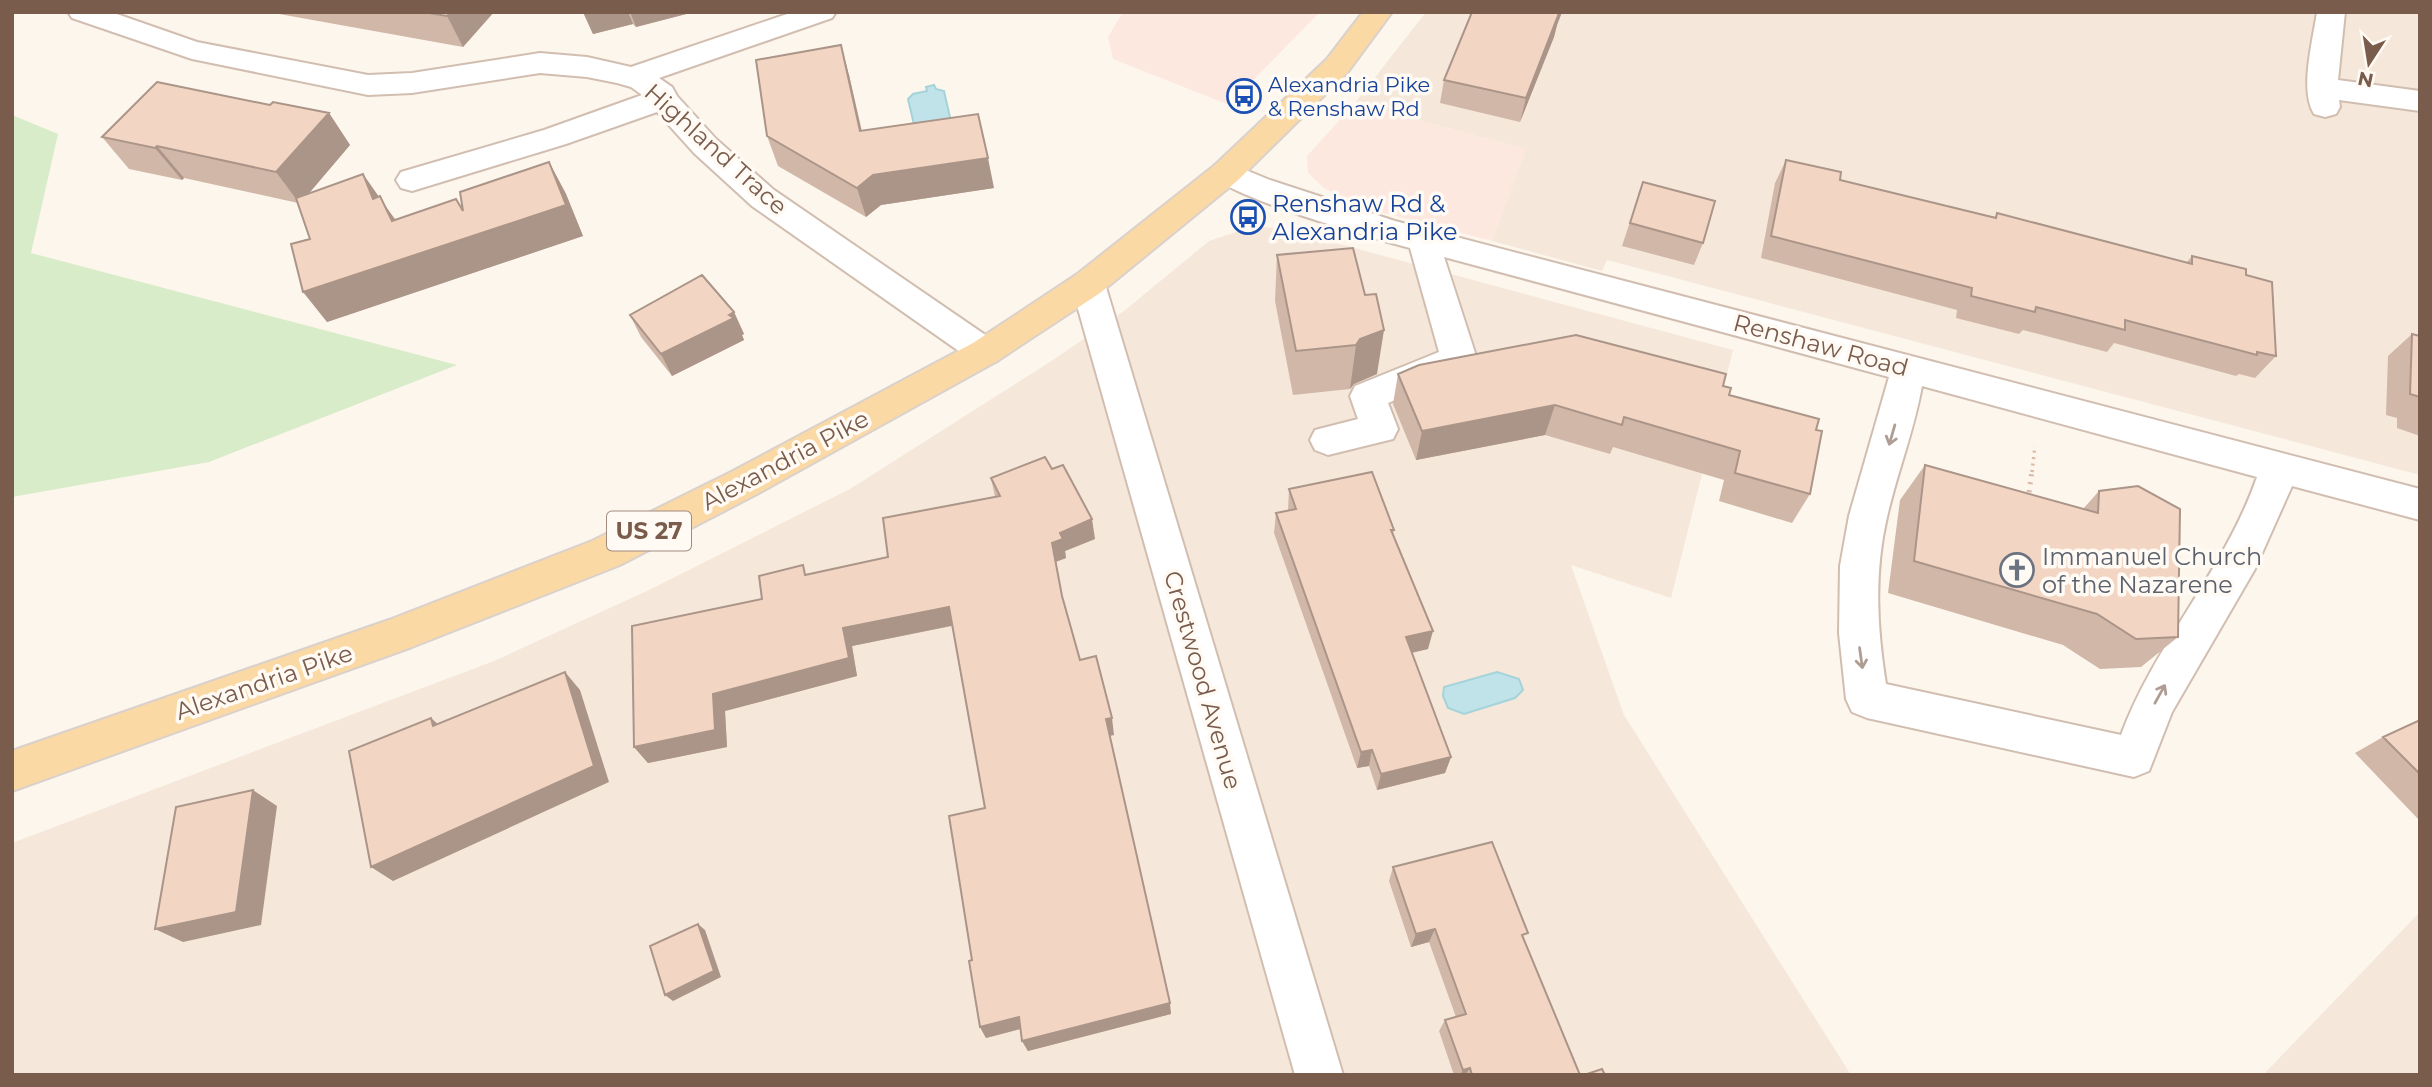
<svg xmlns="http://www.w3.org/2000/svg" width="2432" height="1087" viewBox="0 0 2432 1087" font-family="Montserrat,sans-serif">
  <rect width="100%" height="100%" fill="#fdf6ec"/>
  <path fill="#f5e8da" d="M 1426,12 L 2420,12 L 2420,475 L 1607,260 L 1602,271 L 1492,241 L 1525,149 L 1355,103 Z
    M 1251,227 L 1280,228 L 1733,350 L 1671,598 L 1571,565 L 1624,715 L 1851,1075 L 12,1075 L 12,843 L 494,661 L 649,590 L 850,489 L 1053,360 L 1124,311 L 1209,241 Z
    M 2420,912 L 2420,1075 L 2263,1075 Z"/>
  <path fill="#fde8e0" d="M 1123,12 L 1320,12 L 1229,105 L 1113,59 L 1108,37 Z
    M 1355,103 L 1526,149 L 1492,241 L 1357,206 L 1324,188 L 1308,173 L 1307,156 Z"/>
  <path fill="#d8ecc9" d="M 12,115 L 58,134 L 31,253 L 457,365 L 209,462 L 12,497 Z"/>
  <path fill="#bfe3e8" stroke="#a5d3da" stroke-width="2" d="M 934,85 L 936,89 L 944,91 L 952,126 L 916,133 L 908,99 L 913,94 L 927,91 L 926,87 Z
    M 1497,672 L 1519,679 L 1523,690 L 1515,698 L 1464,714 L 1448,708 L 1443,696 L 1444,687 Z"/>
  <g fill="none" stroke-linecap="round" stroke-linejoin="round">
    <g stroke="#d1beb0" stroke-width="4">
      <path id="minor" d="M 68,12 L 111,12 L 197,42 L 368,75 L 412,73 L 540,53 L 587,57 L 631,67 L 793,12 L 836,12 L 832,18 L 659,78 L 672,87 L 677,96 L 716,139 L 774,190 L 997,343 L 1002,352 L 997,361 L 985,365 L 973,361 L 752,206 L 694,153 L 657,112 L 566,144 L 412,191 L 401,188 L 396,180 L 401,172 L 544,130 L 642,95 L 631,87 L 617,83 L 587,77 L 540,73 L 412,93 L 368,95 L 192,59 L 72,18 Z
        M 2317,12 L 2345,12 L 2338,80 L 2420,91 L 2420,111 L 2339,100 L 2340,107 L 2336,114 L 2325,117 L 2314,114 C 2299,90 2313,40 2317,12 Z
        M 1226,162 L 1270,180 L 1395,221 L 2420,489 L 2420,520 L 2292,486 L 2255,569 L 2172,712 L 2149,771 L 2134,777 L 1867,718 L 1852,712 L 1846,699 L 1839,633 L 1840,566 L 1849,516 L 1889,377 L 1444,257 L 1477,359 L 1471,368 L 1388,403 L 1398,429 L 1393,439 L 1328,455 L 1315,450 L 1310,440 L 1315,430 L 1358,419 L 1350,396 L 1355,386 L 1439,352 L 1410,248 C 1376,239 1224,196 1210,173 L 1215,165 ZM 1922,386 L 2257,477 C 2225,570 2155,643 2121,735 L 1886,684 C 1877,628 1874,573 1887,517 C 1897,473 1914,431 1922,386 Z
        M 1088,272 L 1100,275 L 1105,284 L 1343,1075 L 1295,1075 L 1071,284 L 1076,275 Z"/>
    </g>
    <g stroke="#dad1cd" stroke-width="4">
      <path id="major" d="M 1363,12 L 1392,12 L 1347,73 L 1237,181 L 1100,293 L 997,361 L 757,494 L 620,565 L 412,647 L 12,791 L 12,751 L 389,620 L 592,541 L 731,472 L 973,343 L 1076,275 L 1215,165 L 1327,59 Z"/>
    </g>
    <path stroke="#d9b8a5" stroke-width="3.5" stroke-dasharray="2 4.5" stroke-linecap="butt" d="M 2032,472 L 2035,446"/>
    <path stroke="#d9b8a5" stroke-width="5" stroke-dasharray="2 6" stroke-linecap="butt" d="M 2028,500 L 2032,470"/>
    <use href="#minor" fill="#fff" fill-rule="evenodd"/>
    <use href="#major" fill="#fbd9a5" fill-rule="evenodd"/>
  </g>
  <path fill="#d1b7a8" d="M 268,12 L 494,12 L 463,47 Z
    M 583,12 L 694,12 L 636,27 L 633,24 L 593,34 Z
    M 1562,12 L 1557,25 L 1554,37 L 1520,122 L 1440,103 L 1444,80 Z
    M 849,75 L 862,131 L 994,188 L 881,205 L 866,217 L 778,166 L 767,136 Z
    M 270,105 L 329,113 L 350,145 L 309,193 L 378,197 L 395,219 L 463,210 L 549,162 L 566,194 L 583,236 L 327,322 L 310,239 L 298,203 L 184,178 L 182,180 L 129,169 L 102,137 Z
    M 1786,160 L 1840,180 L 1995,217 L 1997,213 L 2186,263 L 2192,256 L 2246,275 L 2276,356 L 2255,378 L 2239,374 L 2236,376 L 2114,343 L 2107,352 L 2023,330 L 2019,334 L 1956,318 L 1957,310 L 1761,258 L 1775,183 Z
    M 1643,182 L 1703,243 L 1694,265 L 1622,246 Z
    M 1353,248 L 1377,374 L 1354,384 L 1350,389 L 1293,395 L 1275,301 L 1277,255 Z
    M 734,312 L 744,334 L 742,335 L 744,340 L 672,376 L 641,337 L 630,315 Z
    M 2412,334 L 2420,336 L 2420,436 L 2397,428 L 2397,418 L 2386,415 L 2388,356 Z
    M 1398,374 L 1729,395 L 1816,430 L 1810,494 L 1792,523 L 1719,501 L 1724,480 L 1613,447 L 1610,454 L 1545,435 L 1416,460 L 1393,404 Z
    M 1925,465 L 2083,509 L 2099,491 L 2178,637 L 2141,667 L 2100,669 L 2063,645 L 1888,593 L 1900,500 Z
    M 991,478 L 1095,539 L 1065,551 L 1066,558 L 1056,562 L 1062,596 L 1080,660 L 1114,735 L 1109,736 L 1171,1014 L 1028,1051 L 1022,1041 L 1021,1029 L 986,1038 L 980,1027 L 972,960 L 985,808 L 952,626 L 852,646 L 857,676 L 725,711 L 727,747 L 648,763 L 634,747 L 762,599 L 807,574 L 888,557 L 995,497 Z
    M 1289,489 L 1394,530 L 1393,534 L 1428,649 L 1412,653 L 1451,757 L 1445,773 L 1377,790 L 1369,766 L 1357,768 L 1274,533 L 1276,513 L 1288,510 Z
    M 2420,720 L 2420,821 L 2355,753 L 2383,737 Z
    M 1393,867 L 1524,940 L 1580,1075 L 1454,1075 L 1439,1031 L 1445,1020 L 1456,1017 L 1429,942 L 1411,947 L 1389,881 Z"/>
  <path fill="#aa9588" d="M 451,12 L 494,12 L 463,47 L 447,16 Z
    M 583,12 L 628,12 L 633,24 L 593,34 Z
    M 630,12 L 694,12 L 636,27 Z
    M 1557,12 L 1562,12 L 1557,25 L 1554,37 L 1520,122 L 1526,98 Z
    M 841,45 L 849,75 L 868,161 L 860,131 Z
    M 329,113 L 350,145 L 300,204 L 276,172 Z
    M 157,146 L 184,178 L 182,180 L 155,148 Z
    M 988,158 L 994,188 L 881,205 L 866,217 L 857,188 L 873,175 Z
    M 549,162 L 566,194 L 583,236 L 327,322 L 303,292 L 478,234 Z
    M 363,174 L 401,228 L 413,252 L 373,199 Z
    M 734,312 L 744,334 L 742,335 L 744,340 L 672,376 L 661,354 Z
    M 1384,330 L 1377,374 L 1354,384 L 1350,389 L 1356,345 L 1360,339 Z
    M 1555,405 L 1545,435 L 1416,460 L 1422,431 Z
    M 1092,519 L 1095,539 L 1065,551 L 1066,558 L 1055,562 L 1052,543 L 1060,533 Z
    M 949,607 L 955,625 L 852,646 L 857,676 L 725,711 L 727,747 L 648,763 L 634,747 L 713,694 L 843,628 Z
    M 1433,631 L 1428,649 L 1401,655 L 1406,637 Z
    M 565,672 L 580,690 L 609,782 L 393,881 L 371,867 Z
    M 431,718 L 450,735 L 433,726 Z
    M 1112,718 L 1114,735 L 1108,736 L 1106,719 Z
    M 1372,750 L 1369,766 L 1357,768 L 1361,752 Z
    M 1451,757 L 1445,773 L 1377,790 L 1381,774 Z
    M 253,790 L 277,806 L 261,925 L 183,942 L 155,929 Z
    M 698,924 L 705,930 L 721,977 L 673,1001 L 665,995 Z
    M 1435,929 L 1429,942 L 1411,947 L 1416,934 Z
    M 1170,1003 L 1171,1014 L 1028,1051 L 1022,1041 Z
    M 1019,1017 L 1024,1028 L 986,1038 L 980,1027 Z
    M 1470,1068 L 1465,1075 L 1460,1075 L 1463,1070 Z"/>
  <path fill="#f3d5c3" stroke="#aa9588" stroke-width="2" d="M 423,12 L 451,12 L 447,16 Z
    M 1472,12 L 1557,12 L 1559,13 L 1526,98 L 1444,80 Z
    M 841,45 L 860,131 L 978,114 L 988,158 L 873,175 L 857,188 L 767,136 L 756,60 Z
    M 157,82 L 270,105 L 273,102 L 329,113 L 276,172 L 157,146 L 155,148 L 102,137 Z
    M 1786,160 L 1841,172 L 1840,180 L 1996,218 L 1997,213 L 2192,264 L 2192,256 L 2246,269 L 2246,275 L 2272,282 L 2276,356 L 2257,352 L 2257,355 L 2125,320 L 2125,330 L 2036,307 L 2035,312 L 1971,296 L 1972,288 L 1771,236 Z
    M 549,162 L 566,205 L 303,292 L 291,244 L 310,239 L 296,198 L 363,174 L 373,199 L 380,196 L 392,221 L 456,199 L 463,211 L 460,192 Z
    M 1643,182 L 1715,201 L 1703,243 L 1630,223 Z
    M 1353,248 L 1365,295 L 1376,294 L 1384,330 L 1360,339 L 1356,345 L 1296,351 L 1277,255 Z
    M 702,275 L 734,312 L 729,315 L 734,318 L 661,354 L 630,315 Z
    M 2412,334 L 2420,336 L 2420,397 L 2410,394 Z
    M 1576,335 L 1726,374 L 1723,386 L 1731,388 L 1729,395 L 1819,419 L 1816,430 L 1822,431 L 1810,494 L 1735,473 L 1740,451 L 1624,417 L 1622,425 L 1555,405 L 1422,431 L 1398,374 L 1419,365 Z
    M 1045,457 L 1052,469 L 1063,465 L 1092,519 L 1060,533 L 1063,539 L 1052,543 L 1062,596 L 1080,660 L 1096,656 L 1112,718 L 1106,719 L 1170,1003 L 1022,1041 L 1019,1017 L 980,1027 L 969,961 L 972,960 L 949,816 L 985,808 L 949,607 L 843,628 L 849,658 L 713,694 L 715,730 L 634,747 L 632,626 L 762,599 L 759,576 L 803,565 L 805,575 L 888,557 L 883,518 L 1000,496 L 991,478 Z
    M 1925,465 L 2098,513 L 2099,491 L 2138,486 L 2180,509 L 2178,637 L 2136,639 L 2097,614 L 1914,561 Z
    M 1372,472 L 1394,530 L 1391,530 L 1433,631 L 1406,637 L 1451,757 L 1381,774 L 1372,750 L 1361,752 L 1276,513 L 1296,509 L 1289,489 Z
    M 565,672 L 594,766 L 371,867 L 349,751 L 431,718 L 433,726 Z
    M 2420,720 L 2420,774 L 2383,737 Z
    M 253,790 L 236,912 L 155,929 L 176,807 Z
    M 1492,842 L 1528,933 L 1522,935 L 1580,1075 L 1472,1075 L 1470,1068 L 1463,1070 L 1445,1020 L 1466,1014 L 1435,929 L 1416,934 L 1393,867 Z
    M 698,924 L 714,971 L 665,995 L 650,946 Z
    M 1602,1069 L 1605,1075 L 1584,1075 Z"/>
  <defs><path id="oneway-shaft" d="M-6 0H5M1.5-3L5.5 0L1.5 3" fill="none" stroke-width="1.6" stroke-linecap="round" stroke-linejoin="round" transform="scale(1.75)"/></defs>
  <g stroke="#af9d94">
    <use href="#oneway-shaft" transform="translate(1892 435) rotate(106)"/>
    <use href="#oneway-shaft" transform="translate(1861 658) rotate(82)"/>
    <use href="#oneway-shaft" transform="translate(2160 694) rotate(-61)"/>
  </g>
  <defs>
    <g id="bus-ring" transform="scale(1.75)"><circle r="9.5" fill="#fffaf3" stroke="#1a4fb4" stroke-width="1.5"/><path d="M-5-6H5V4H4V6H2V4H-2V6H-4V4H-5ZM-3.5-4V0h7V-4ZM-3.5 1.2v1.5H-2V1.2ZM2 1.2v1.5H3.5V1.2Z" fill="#1a4fb4"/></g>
    <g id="church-ring" transform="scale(1.75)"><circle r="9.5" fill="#fffaf3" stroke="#6b7280" stroke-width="1.5"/><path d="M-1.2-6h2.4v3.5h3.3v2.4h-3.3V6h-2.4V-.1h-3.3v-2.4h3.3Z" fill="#6b7280"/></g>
  </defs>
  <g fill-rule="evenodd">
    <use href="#bus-ring" x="1244" y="96"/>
    <use href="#bus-ring" x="1248" y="217"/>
    <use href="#church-ring" x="2017" y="570"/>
  </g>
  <g text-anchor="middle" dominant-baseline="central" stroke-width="7" stroke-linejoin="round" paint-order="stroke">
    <g font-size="21" fill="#164399" stroke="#fffaf3" text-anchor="start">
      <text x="1268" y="84">Alexandria Pike<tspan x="1268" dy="24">&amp; Renshaw Rd</tspan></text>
    </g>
    <rect fill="#fffaf3" stroke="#a28b7f" stroke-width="2" x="607" y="511.5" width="84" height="39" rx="5"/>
    <g font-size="23" font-weight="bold" fill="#7a5c4d">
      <text x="649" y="531">US 27</text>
    </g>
    <g font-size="24" fill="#7a5c4d" stroke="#fffaf3">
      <text transform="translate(716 149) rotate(42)">Highland Trace</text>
      <text transform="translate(1821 345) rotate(15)">Renshaw Road</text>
      <text transform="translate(785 460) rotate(-28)">Alexandria Pike</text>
      <text transform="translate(1203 680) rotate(74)">Crestwood Avenue</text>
      <text transform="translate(264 682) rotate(-19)">Alexandria Pike</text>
    </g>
    <g font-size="24" fill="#164399" stroke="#fffaf3" text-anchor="start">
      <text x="1272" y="203">Renshaw Rd &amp;<tspan x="1272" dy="28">Alexandria Pike</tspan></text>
    </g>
    <g font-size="24" fill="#5b616d" stroke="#fffaf3" text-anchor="start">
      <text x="2042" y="556">Immanuel Church<tspan x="2042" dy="28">of the Nazarene</tspan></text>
    </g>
  </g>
  <rect width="2432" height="1087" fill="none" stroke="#7a5c4d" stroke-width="28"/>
  <g transform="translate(2369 63) rotate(192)" stroke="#fffaf3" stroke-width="5" paint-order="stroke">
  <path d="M0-5L12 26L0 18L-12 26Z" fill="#7a5c4d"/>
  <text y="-10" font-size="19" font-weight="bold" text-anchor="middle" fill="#7a5c4d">N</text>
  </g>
</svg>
